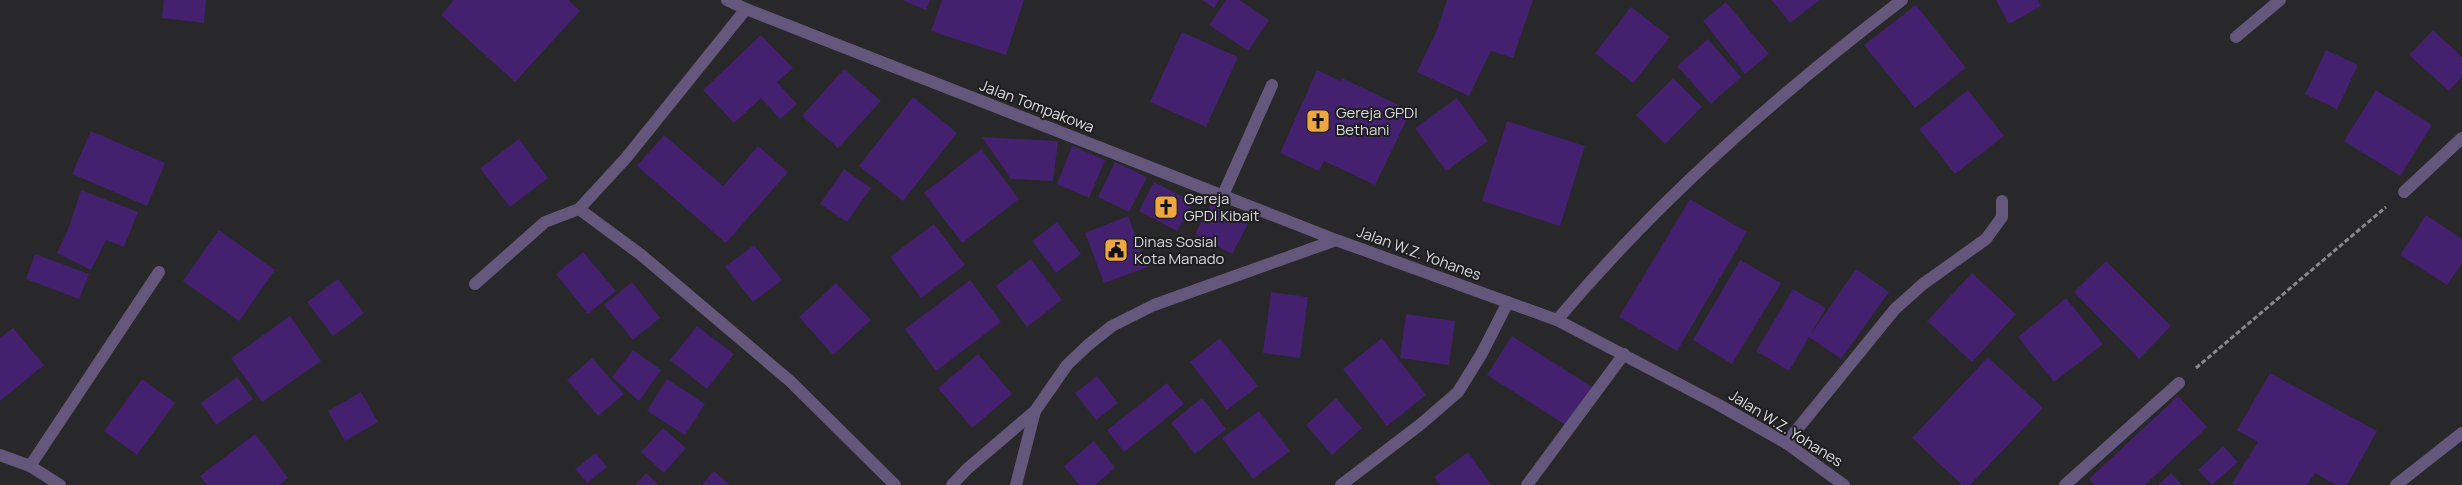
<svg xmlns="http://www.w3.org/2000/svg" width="2462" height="485" viewBox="0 0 2462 485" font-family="Manrope,sans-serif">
  <rect width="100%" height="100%" fill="#28272a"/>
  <path fill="#43216e" d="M 164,0 L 206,0 L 204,23 L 162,18 Z
    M 454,0 L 568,0 L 580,11 L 515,82 L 441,15 Z
    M 902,0 L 930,0 L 926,10 Z
    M 942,0 L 1024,0 L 1006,55 L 931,31 Z
    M 1202,0 L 1219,0 L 1214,8 Z
    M 1226,0 L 1239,0 L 1269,20 L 1248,51 L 1209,25 Z
    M 1447,0 L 1533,0 L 1513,58 L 1491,51 L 1469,96 L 1417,72 L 1437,30 Z
    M 1772,0 L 1820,0 L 1790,23 Z
    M 1996,0 L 2038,0 L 2041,6 L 2009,24 Z
    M 1726,2 L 1769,54 L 1745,74 L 1703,21 Z
    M 1916,5 L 1966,68 L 1915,108 L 1864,45 Z
    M 1631,7 L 1670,37 L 1633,83 L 1595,53 Z
    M 2433,30 L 2462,57 L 2462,77 L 2449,91 L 2409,55 Z
    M 1182,32 L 1238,57 L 1206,127 L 1150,102 Z
    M 761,35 L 793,68 L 777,82 L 797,104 L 780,119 L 761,98 L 734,123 L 703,90 Z
    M 1708,39 L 1741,77 L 1711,104 L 1677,66 Z
    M 2326,50 L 2358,65 L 2337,109 L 2305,94 Z
    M 844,69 L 881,101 L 838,148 L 802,116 Z
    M 1317,70 L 1341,81 L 1342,78 L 1411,111 L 1375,185 L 1324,161 L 1319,171 L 1280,153 Z
    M 1673,78 L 1702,107 L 1665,144 L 1636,115 Z
    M 1968,90 L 2004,136 L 1955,174 L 1919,129 Z
    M 2376,90 L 2432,125 L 2400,176 L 2344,141 Z
    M 913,97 L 957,133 L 903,201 L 859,166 Z
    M 1457,98 L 1488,141 L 1446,171 L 1415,128 Z
    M 1507,121 L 1585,146 L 1560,226 L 1482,201 Z
    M 91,131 L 165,163 L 147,206 L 72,174 Z
    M 664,135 L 723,186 L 758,146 L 788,172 L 726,243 L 637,166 Z
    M 982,137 L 1058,141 L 1053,181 L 1011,179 Z
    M 519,139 L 548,178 L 510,207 L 480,168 Z
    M 1072,146 L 1105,160 L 1089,198 L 1057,184 Z
    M 981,149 L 1019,199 L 962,243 L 924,193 Z
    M 1115,162 L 1147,177 L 1129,212 L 1098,197 Z
    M 844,169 L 871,188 L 847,222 L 820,204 Z
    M 1154,182 L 1193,202 L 1177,231 L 1139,211 Z
    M 81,190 L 138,212 L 124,247 L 106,240 L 91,270 L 57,253 L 69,227 Z
    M 1690,199 L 1747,232 L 1677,351 L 1619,317 Z
    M 1211,204 L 1248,224 L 1232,254 L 1195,234 Z
    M 2426,215 L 2462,239 L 2462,263 L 2447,285 L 2400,255 Z
    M 1128,216 L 1148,267 L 1104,283 L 1085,233 Z
    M 1057,222 L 1081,254 L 1056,273 L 1032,241 Z
    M 934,224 L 965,265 L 921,298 L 890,257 Z
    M 219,230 L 275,270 L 239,321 L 183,281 Z
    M 754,245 L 782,280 L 753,302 L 725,267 Z
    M 583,252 L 616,291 L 588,314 L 556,274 Z
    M 35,254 L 89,274 L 79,299 L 26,279 Z
    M 1031,259 L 1062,300 L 1027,327 L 996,286 Z
    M 1740,260 L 1781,283 L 1732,364 L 1693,340 Z
    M 2106,261 L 2171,326 L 2139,359 L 2074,292 Z
    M 1856,269 L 1889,292 L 1841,359 L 1809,337 L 1789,371 L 1756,351 L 1793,289 L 1826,308 L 1811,334 Z
    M 1972,273 L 2016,314 L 1972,362 L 1927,321 Z
    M 338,279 L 364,313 L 333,336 L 307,302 Z
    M 970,280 L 1001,322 L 936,371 L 905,329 Z
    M 632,282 L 660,318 L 633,340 L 604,305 Z
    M 836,283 L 871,320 L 833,355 L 799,317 Z
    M 1271,292 L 1308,297 L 1300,358 L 1263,353 Z
    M 2066,298 L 2103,344 L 2054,382 L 2018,337 Z
    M 1406,314 L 1455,321 L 1449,365 L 1400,358 Z
    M 290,316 L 321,361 L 262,402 L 231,358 Z
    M 697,326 L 734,354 L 707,389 L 670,360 Z
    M 13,328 L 44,365 L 0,401 L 0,338 Z
    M 1512,336 L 1592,387 L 1567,426 L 1487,375 Z
    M 1220,338 L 1258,386 L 1227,410 L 1190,362 Z
    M 1382,338 L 1426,395 L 1387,426 L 1343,369 Z
    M 633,350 L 661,370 L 639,401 L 612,377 Z
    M 978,354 L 1012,394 L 972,428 L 938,388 Z
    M 1988,357 L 2043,408 L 1970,485 L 1962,485 L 1912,438 Z
    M 592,358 L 624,394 L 598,416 L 567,380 Z
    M 2270,373 L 2377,431 L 2347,485 L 2336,485 L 2315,473 L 2307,485 L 2235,485 L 2232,483 L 2258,442 L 2237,430 Z
    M 1097,376 L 1118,403 L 1096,420 L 1075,393 Z
    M 237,377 L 253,399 L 216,425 L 201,403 Z
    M 142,379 L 175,403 L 137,455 L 104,431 Z
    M 667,379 L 705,404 L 685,435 L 647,411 Z
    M 1167,383 L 1184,404 L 1124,452 L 1107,430 Z
    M 361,392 L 378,422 L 345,441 L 328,411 Z
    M 2178,396 L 2207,427 L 2145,485 L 2094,485 L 2089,479 Z
    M 1202,398 L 1226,429 L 1195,454 L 1171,423 Z
    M 1336,398 L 1362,428 L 1332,455 L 1306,425 Z
    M 1259,411 L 1290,451 L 1253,479 L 1222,438 Z
    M 663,428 L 686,448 L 664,473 L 641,452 Z
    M 255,434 L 288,478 L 279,485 L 207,485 L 200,476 Z
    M 1094,441 L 1115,468 L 1095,485 L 1079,485 L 1064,466 Z
    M 2223,446 L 2238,462 L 2212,485 L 2198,470 Z
    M 1468,452 L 1491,485 L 1440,485 L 1434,477 Z
    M 596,453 L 607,467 L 587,483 L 575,469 Z
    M 714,471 L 730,485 L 702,485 Z
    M 646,473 L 659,485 L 635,485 Z
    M 2171,473 L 2182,485 L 2158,485 Z"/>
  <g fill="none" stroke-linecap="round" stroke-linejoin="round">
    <path stroke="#88888a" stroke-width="3" stroke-dasharray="5 2.5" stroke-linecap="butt" d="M 2196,368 L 2386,207"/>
    <path stroke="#63577b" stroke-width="12" d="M 2236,37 L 2280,0
      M 2404,192 L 2462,138
      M 1223,195 L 1272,85
      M 579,209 L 626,158 L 746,9
      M 475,284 L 545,222 L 579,209 L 640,254 L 790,381 L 895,485
      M 1557,320 C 1658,200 1777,95 1902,0
      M 1786,443 L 1895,309 L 1923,284 L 1986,239 L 2002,217 L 2002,201
      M 30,466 L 159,272
      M 952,485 L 967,469 L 1035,411
      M 1341,485 L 1421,424 L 1458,392 L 1482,353 L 1508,302
      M 1527,485 L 1624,354
      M 2065,485 L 2179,383
      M 2396,485 L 2462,433"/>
    <path stroke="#63577b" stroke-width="12" d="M 727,0 L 746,9 L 1336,240 L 1557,320 L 1719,405 L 1786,443 L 1844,485
      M 0,455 L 30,466 L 60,485
      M 1016,485 L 1035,411 L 1067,365 L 1088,345 L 1112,326 L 1154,305 L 1336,240"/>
  </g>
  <defs>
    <g id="church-square" transform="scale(1.25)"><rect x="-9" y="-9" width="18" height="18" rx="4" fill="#f0a63e" stroke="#1e1d20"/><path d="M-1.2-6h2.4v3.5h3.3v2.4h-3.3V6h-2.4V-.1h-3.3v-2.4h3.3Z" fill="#111"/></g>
    <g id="civic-square" transform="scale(1.25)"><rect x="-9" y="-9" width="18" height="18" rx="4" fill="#f0a63e" stroke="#1e1d20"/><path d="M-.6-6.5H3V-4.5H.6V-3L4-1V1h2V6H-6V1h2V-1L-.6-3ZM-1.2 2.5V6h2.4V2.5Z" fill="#111"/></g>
  </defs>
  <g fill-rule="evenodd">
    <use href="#church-square" x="1318" y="121"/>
    <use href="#church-square" x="1166" y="207"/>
    <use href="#civic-square" x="1116" y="250"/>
  </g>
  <g text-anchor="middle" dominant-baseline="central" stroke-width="4" stroke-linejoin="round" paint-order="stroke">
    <g font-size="15" fill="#dcdcde" stroke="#1e1d20">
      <text transform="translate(1037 106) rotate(21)">Jalan Tompakowa</text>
      <text transform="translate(1419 253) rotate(20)">Jalan W.Z. Yohanes</text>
      <text transform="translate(1786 428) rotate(32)">Jalan W.Z. Yohanes</text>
    </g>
    <g font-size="15" fill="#dcdcde" stroke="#1e1d20" text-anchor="start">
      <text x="1336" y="112">Gereja GPDI<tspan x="1336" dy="17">Bethani</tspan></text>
      <text x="1184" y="198">Gereja<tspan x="1184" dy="17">GPDI Kibait</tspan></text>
      <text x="1134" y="241">Dinas Sosial<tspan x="1134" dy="17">Kota Manado</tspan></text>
    </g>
  </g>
</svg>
